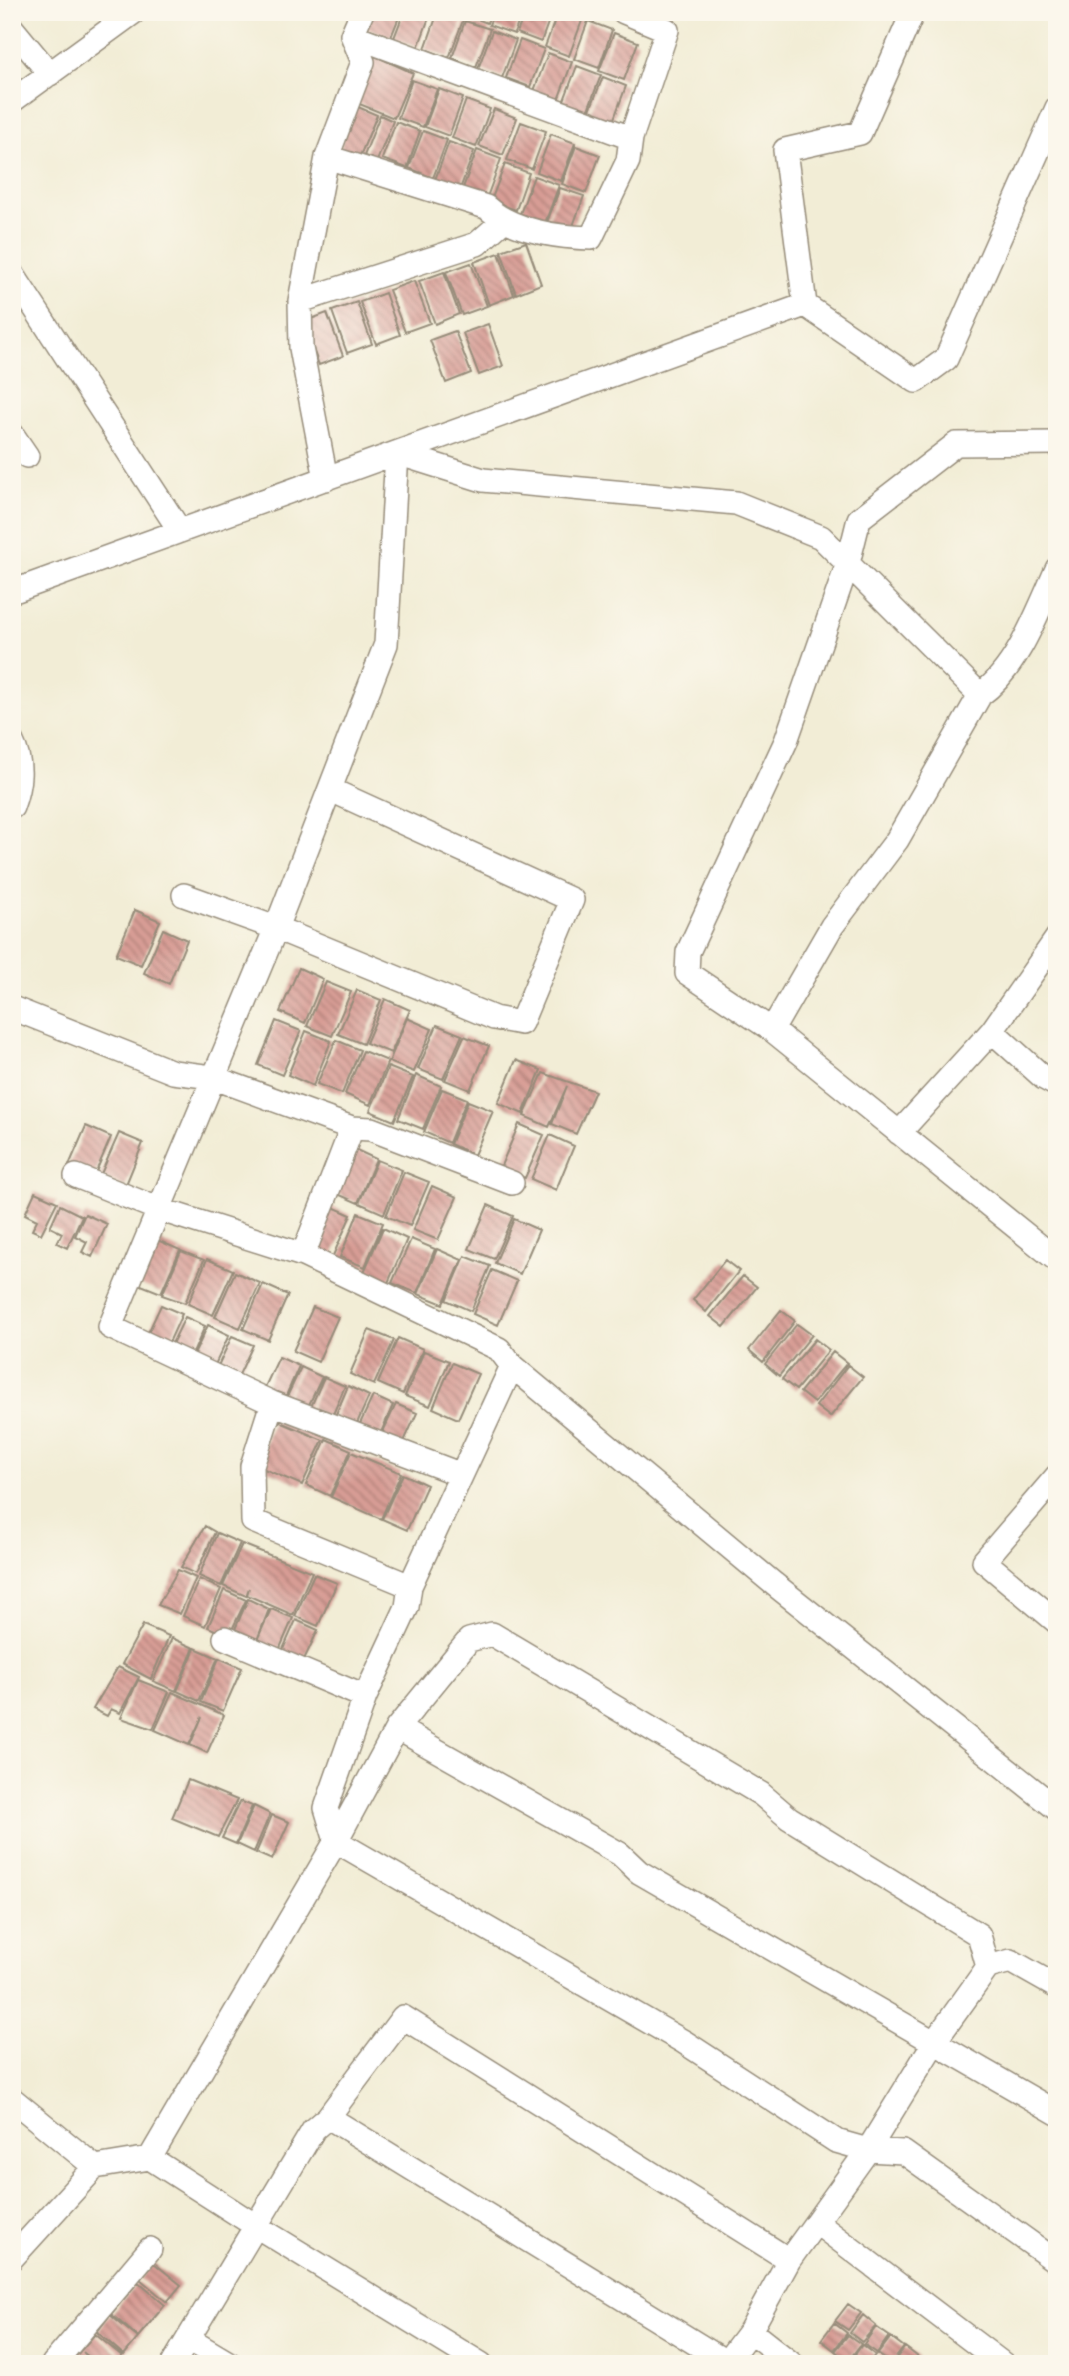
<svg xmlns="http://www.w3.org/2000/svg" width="1069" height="2376" viewBox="0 0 1069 2376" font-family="Itim,sans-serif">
  <defs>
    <pattern id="building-back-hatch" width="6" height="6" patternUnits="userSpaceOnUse" patternTransform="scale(1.75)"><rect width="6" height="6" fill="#d89d95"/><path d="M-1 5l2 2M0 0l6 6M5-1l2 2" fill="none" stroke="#b08079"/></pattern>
  </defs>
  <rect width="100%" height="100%" fill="#fbf7ec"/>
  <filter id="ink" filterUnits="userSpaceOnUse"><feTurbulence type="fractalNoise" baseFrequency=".0143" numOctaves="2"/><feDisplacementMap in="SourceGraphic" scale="14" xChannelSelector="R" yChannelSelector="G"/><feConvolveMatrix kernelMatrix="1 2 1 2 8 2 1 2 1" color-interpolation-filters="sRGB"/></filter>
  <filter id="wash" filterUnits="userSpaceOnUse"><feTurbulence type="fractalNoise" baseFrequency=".00686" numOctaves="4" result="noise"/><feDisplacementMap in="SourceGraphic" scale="28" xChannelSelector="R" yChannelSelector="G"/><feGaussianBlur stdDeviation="1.57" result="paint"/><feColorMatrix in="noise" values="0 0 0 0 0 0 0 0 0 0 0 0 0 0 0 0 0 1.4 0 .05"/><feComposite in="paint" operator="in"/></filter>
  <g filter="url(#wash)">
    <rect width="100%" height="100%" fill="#f2edd6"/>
    <g id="blocks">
      <path fill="url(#building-back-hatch)" d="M 373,12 L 401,12 L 391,37 L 367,28 Z
        M 404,12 L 431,12 L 418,48 L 394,38 Z
        M 438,12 L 463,20 L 449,58 L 425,49 Z
        M 459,12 L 491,12 L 487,23 Z
        M 494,12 L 522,12 L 514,34 L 489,25 Z
        M 525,12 L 552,12 L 541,42 L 517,33 Z
        M 558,12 L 583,18 L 569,56 L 545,47 Z
        M 465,21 L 490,29 L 476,67 L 452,58 Z
        M 588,21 L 612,30 L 599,68 L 574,59 Z
        M 492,31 L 516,40 L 502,78 L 478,69 Z
        M 614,33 L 638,42 L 624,80 L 599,71 Z
        M 520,40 L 544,49 L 530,87 L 506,78 Z
        M 548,53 L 572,62 L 558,100 L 534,91 Z
        M 373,55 L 413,73 L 394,118 L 352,101 Z
        M 577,66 L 601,75 L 587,112 L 563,103 Z
        M 603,77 L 626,86 L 612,124 L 588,115 Z
        M 412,80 L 437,89 L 423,127 L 398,118 Z
        M 439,89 L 463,98 L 449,136 L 425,127 Z
        M 466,100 L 490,109 L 476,147 L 452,138 Z
        M 351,104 L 377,115 L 360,156 L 340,150 Z
        M 494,109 L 517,118 L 503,155 L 479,146 Z
        M 380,115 L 393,121 L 377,161 L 364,156 Z
        M 396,122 L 420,131 L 407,168 L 382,159 Z
        M 521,122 L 546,131 L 532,169 L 507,160 Z
        M 423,131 L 447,140 L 433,178 L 409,168 Z
        M 551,134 L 575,143 L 561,181 L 537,172 Z
        M 449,142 L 474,151 L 460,189 L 435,180 Z
        M 576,146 L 600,155 L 586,193 L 562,184 Z
        M 477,150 L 501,159 L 487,197 L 463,188 Z
        M 505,164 L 529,173 L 516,210 L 491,201 Z
        M 534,176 L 559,185 L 545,223 L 520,214 Z
        M 560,188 L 584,196 L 570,234 L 546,225 Z
        M 526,242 L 541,284 L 516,294 L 501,251 Z
        M 499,253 L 514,295 L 489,305 L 474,262 Z
        M 471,263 L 487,306 L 462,315 L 446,272 Z
        M 444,272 L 459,314 L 435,324 L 419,281 Z
        M 414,281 L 430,323 L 405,332 L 389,290 Z
        M 385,293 L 400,335 L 376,344 L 360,302 Z
        M 357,302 L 372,344 L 347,353 L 332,311 Z
        M 327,313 L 343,356 L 319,365 L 303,322 Z
        M 488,324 L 503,366 L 479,375 L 463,333 Z
        M 455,331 L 471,373 L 446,383 L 430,340 Z
        M 135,910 L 160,921 L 141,965 L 116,955 Z
        M 163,929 L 187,940 L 169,984 L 144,973 Z
        M 299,968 L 323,979 L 305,1023 L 280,1012 Z
        M 326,982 L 351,992 L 332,1036 L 307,1026 Z
        M 357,990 L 381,1000 L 363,1044 L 338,1034 Z
        M 385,999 L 410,1010 L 391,1053 L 366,1043 Z
        M 407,1018 L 432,1029 L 414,1072 L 389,1062 Z
        M 276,1021 L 301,1031 L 282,1075 L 258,1065 Z
        M 437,1025 L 462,1035 L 443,1079 L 418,1069 Z
        M 306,1031 L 331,1041 L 313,1086 L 288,1075 Z
        M 464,1036 L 489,1046 L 470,1090 L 445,1080 Z
        M 336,1040 L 360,1050 L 342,1094 L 317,1084 Z
        M 363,1051 L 388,1061 L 370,1105 L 345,1094 Z
        M 516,1060 L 541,1070 L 523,1114 L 498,1103 Z
        M 388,1067 L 413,1077 L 394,1121 L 370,1111 Z
        M 543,1073 L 595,1091 L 576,1134 L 552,1124 L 567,1086 L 549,1127 L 524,1116 Z
        M 416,1075 L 441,1086 L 423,1129 L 398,1119 Z
        M 442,1089 L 467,1099 L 449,1143 L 424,1132 Z
        M 468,1101 L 493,1111 L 474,1155 L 450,1144 Z
        M 519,1124 L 544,1135 L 525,1178 L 500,1168 Z
        M 86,1126 L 111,1137 L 92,1181 L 67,1170 Z
        M 119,1133 L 143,1143 L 125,1187 L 100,1176 Z
        M 550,1135 L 574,1146 L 556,1190 L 531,1179 Z
        M 352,1148 L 376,1159 L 358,1203 L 333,1192 Z
        M 377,1160 L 402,1170 L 384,1214 L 359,1203 Z
        M 404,1172 L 429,1182 L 410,1226 L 386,1216 Z
        M 432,1186 L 457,1197 L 438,1240 L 413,1230 Z
        M 35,1192 L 57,1202 L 41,1234 L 32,1230 L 37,1220 L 25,1214 Z
        M 326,1204 L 351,1215 L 332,1258 L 308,1248 Z
        M 60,1205 L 82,1216 L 67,1248 L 57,1243 L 62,1233 L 50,1227 Z
        M 488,1205 L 513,1216 L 494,1259 L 469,1249 Z
        M 358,1213 L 383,1223 L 365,1267 L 340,1257 Z
        M 85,1214 L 107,1224 L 92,1257 L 82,1252 L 87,1242 L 75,1236 Z
        M 514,1219 L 539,1230 L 520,1274 L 495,1263 Z
        M 383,1228 L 407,1239 L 388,1283 L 364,1272 Z
        M 155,1239 L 180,1250 L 161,1293 L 136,1283 Z
        M 411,1239 L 435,1249 L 417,1293 L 392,1283 Z
        M 437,1249 L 462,1260 L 443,1304 L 418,1294 Z
        M 181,1251 L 204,1260 L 185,1303 L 162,1295 Z
        M 465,1256 L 490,1266 L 471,1311 L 446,1300 Z
        M 207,1259 L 233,1270 L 213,1315 L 188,1304 Z
        M 725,1260 L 739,1271 L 706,1312 L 693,1300 Z
        M 492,1270 L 517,1281 L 498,1325 L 473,1314 Z
        M 235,1272 L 260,1283 L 240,1328 L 215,1317 Z
        M 743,1276 L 757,1287 L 724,1327 L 710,1316 Z
        M 263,1284 L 288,1295 L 268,1340 L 243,1329 Z
        M 161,1305 L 182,1314 L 167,1347 L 146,1337 Z
        M 313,1307 L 338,1317 L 318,1362 L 293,1351 Z
        M 781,1310 L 795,1321 L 763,1362 L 749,1350 Z
        M 185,1317 L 205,1326 L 191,1358 L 170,1348 Z
        M 797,1324 L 812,1335 L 779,1376 L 765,1364 Z
        M 208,1325 L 229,1335 L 214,1367 L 193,1357 Z
        M 369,1330 L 394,1340 L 374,1385 L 350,1374 Z
        M 232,1336 L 253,1345 L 238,1377 L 217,1368 Z
        M 398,1338 L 423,1349 L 403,1394 L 378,1383 Z
        M 815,1339 L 829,1350 L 796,1390 L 782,1379 Z
        M 424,1351 L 449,1361 L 430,1406 L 405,1396 Z
        M 833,1352 L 847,1363 L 814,1403 L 800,1392 Z
        M 279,1357 L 299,1366 L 285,1398 L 264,1389 Z
        M 452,1363 L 478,1374 L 458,1419 L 433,1408 Z
        M 848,1365 L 863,1377 L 830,1417 L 816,1406 Z
        M 301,1367 L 322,1377 L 307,1409 L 286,1399 Z
        M 324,1377 L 345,1386 L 331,1419 L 310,1409 Z
        M 348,1386 L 369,1396 L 355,1428 L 334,1419 Z
        M 373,1396 L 393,1405 L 379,1437 L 358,1428 Z
        M 396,1404 L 417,1413 L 402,1446 L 381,1436 Z
        M 273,1419 L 323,1440 L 302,1485 L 257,1466 Z
        M 326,1439 L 351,1450 L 330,1496 L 306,1485 Z
        M 351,1452 L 401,1473 L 381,1519 L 331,1497 Z
        M 403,1474 L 427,1485 L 407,1530 L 382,1519 Z
        M 205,1526 L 215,1532 L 196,1574 L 181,1567 Z
        M 217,1533 L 240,1543 L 221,1586 L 199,1576 Z
        M 242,1544 L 312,1572 L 293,1615 L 247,1595 L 249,1588 L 246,1596 L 223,1586 Z
        M 178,1570 L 196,1578 L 180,1614 L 158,1605 Z
        M 314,1574 L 337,1583 L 318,1626 L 295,1616 Z
        M 199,1579 L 221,1589 L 205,1626 L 183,1616 Z
        M 224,1590 L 246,1600 L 229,1636 L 208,1627 Z
        M 248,1599 L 269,1609 L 257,1640 L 271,1609 L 293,1618 L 277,1655 L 232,1636 Z
        M 296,1620 L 318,1630 L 301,1666 L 280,1656 Z
        M 143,1625 L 169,1636 L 151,1679 L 122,1664 Z
        M 172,1638 L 194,1648 L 176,1691 L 153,1681 Z
        M 195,1648 L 218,1658 L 199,1701 L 177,1691 Z
        M 219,1658 L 242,1668 L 223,1711 L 201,1702 Z
        M 118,1667 L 139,1677 L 120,1713 L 111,1709 L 107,1716 L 93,1709 Z
        M 138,1680 L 169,1692 L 153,1729 L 121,1718 Z
        M 172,1692 L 224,1715 L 207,1753 L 190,1745 L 202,1717 L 189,1745 L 155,1730 Z
        M 188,1780 L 237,1800 L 218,1837 L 172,1818 Z
        M 240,1801 L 252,1806 L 236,1844 L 222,1838 Z
        M 254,1806 L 270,1814 L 254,1852 L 237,1844 Z
        M 272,1815 L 289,1822 L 272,1860 L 256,1853 Z
        M 154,2263 L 181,2285 L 167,2302 L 140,2279 Z
        M 138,2282 L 165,2305 L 138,2337 L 111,2314 Z
        M 848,2304 L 861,2313 L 848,2330 L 835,2321 Z
        M 110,2315 L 138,2338 L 124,2355 L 97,2332 Z
        M 863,2315 L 876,2326 L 862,2342 L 850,2333 Z
        M 834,2323 L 847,2333 L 834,2350 L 821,2340 Z
        M 876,2327 L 889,2336 L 877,2353 L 864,2344 Z
        M 95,2334 L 122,2356 L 116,2364 L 97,2364 L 83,2352 L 95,2364 L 69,2364 Z
        M 848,2335 L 861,2344 L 848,2361 L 835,2351 Z
        M 891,2337 L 904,2347 L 891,2364 L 878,2354 Z
        M 862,2345 L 875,2355 L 868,2364 L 848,2364 Z
        M 905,2347 L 918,2357 L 913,2364 L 892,2364 Z"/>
    </g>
  </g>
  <g filter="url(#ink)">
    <use href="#blocks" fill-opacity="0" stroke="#968c7a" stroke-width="2"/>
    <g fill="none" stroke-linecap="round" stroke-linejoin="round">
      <g stroke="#968c7a" stroke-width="26">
        <path id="minor" d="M 12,28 L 50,74
          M 352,35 L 631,138
          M 12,101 L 134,12
          M 327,157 L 486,207 C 513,231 555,237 591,238 L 628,161 L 631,138 L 667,30 L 624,12
          M 12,273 L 180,531
          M 300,301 L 477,244 L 502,222
          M 805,305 L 916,381 L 946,359 L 1057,108
          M 12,434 L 27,456
          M 1057,443 L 956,444 L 859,519 L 848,563 L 786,741 L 688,952 L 687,973 L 772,1030 L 1057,1260
          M 326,479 L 301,348 L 300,301 L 327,157 L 363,62 L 352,35 L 362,12
          M 12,589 L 17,590 L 805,305 L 785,150 L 860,133 L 913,12
          M 12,742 C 23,764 20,785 12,807
          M 184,895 L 276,928 L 494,1018 L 521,1023 L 572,900 L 331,790
          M 12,1008 L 173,1072 L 212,1077 L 352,1128 L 371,1129 L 512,1183
          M 772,1030 L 832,926 L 897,840 L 980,695 C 1018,668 1038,611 1057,569
          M 992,1031 L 1044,1078 L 1057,1085
          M 899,1133 L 992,1031 L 1057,938
          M 76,1176 L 158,1209 L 303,1255 L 499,1349 L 512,1366 L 774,1584 L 1057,1809
          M 303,1255 L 352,1128
          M 512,1366 L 410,1586 L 407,1607 L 365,1697 L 326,1808 L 336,1841 L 684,2042 L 836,2141 L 868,2150 L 903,2152 L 1057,2262
          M 272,1403 L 252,1466 L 253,1521 L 410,1586
          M 459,1474 L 272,1403 L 110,1327 L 276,928 L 386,644 L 397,453 L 483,480 L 736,503 L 821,537 L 980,695
          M 1057,1476 L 984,1561 L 1057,1622
          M 225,1638 L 365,1697
          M 397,1728 L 469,1640 L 492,1634 L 761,1794 L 789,1818 L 979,1935 L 988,1967
          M 12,2099 L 95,2167
          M 328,2117 L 726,2362
          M 817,2223 L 1003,2364
          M 12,2258 L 95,2167 L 150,2158
          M 750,2331 L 792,2364
          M 188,2339 L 230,2364
          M 53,2364 L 150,2249
          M 173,2364 L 314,2129 L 328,2117 L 403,2017 L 789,2260
          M 481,2364 L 256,2226 L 150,2158 L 336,1841 L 397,1728 L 620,1854 L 639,1872 L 1057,2113
          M 725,2364 L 750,2331 L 789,2260 L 868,2150 L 935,2041 L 988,1967 L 1011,1961 L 1057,1987"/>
      </g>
      <use href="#minor" stroke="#fff" stroke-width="23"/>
    </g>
  </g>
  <rect width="1069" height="2376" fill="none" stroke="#fbf7ec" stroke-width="42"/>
</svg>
